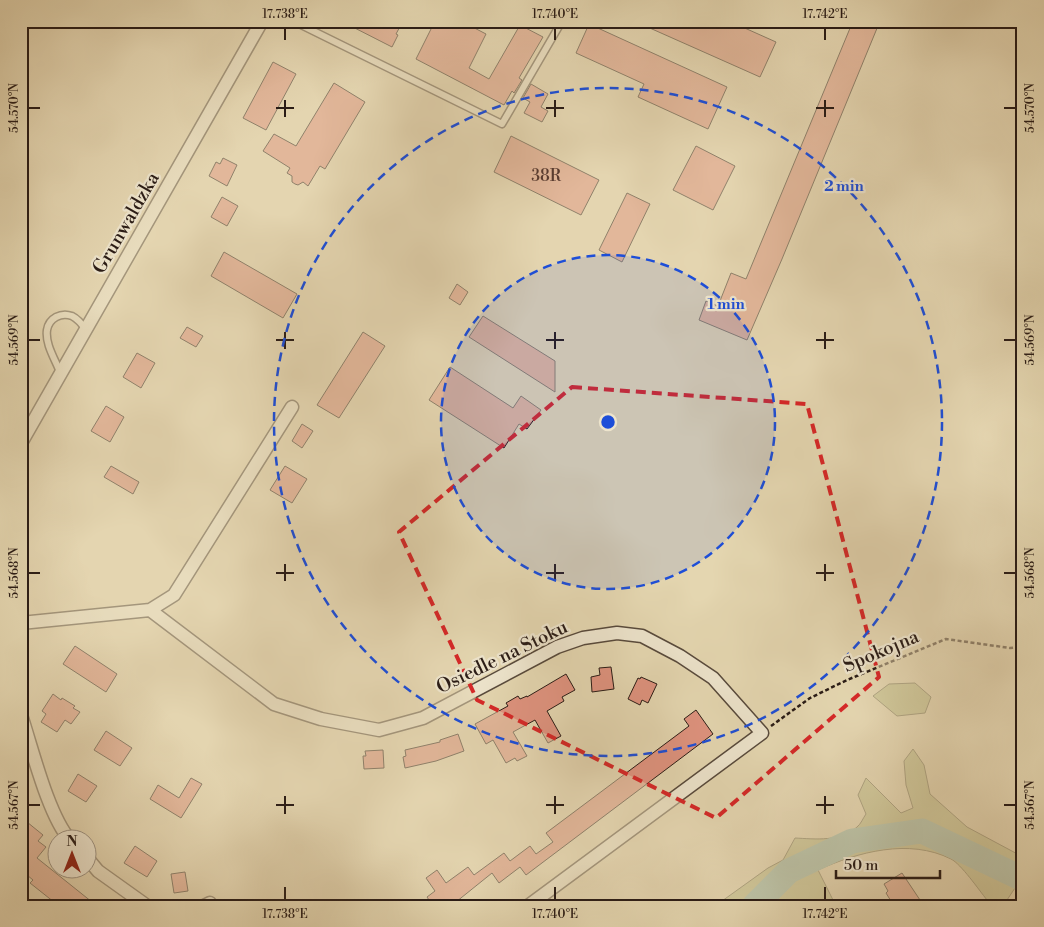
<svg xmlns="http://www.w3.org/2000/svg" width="1044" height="927" viewBox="0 0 1044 927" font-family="'Libre Bodoni',serif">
  <rect width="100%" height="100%" fill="#e4d6b0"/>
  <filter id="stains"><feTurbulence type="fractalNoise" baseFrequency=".004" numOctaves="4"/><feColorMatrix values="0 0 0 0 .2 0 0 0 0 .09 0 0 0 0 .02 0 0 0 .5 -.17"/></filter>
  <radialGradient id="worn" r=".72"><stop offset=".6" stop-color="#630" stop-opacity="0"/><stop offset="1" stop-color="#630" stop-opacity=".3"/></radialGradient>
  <path fill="#bcbc86" stroke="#736c4e" d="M 915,683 L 931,697 L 925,713 L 897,716 L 873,696 L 889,684 Z
    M 913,749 L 924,765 L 930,794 L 967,827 L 1023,857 L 1023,891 L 1015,888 L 1007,900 L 987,900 C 979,890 961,864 951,859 C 909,838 858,852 818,870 L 836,906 L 715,906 L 768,868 L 783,860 L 795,838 C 815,839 841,842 857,827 C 861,824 863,818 866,814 L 858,795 L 866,778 L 901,813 L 913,808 L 906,785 L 904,761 Z"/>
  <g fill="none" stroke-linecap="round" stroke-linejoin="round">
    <path stroke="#95b9a9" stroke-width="25" d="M 754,906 L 789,871 L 852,841 L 922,831 L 1023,879"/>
  </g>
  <path fill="#df937f" stroke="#2a1c16" d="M 341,21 L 403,21 L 396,34 L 398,35 L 392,47 Z
    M 435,21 L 461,21 L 486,34 L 469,68 L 489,79 L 520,25 L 543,37 L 519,78 L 522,80 L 514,93 L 512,91 L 504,105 L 416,59 Z
    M 634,21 L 729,21 L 776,42 L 760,77 Z
    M 853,21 L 880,21 L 782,259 L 747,340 L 699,320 L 706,301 L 718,306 L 731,273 L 746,279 Z
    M 589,24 L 727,87 L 708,129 L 638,97 L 644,84 L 576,53 Z
    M 273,62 L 296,74 L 266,130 L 243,118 Z
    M 334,83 L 365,102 L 325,169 L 320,166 L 308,186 L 303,182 L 298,185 L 295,184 L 292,182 L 292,176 L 287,173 L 290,168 L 263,151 L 274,134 L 296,146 Z
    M 531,84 L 548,94 L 541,107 L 548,111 L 542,122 L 524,113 L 530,102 L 523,98 Z
    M 511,136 L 599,180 L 581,215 L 494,172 Z
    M 696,146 L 735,166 L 713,210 L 673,190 Z
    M 223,158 L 237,165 L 227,186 L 209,176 L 216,162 L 220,164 Z
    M 627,193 L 650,204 L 622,262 L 599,250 Z
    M 222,197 L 238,206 L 227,226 L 211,217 Z
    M 224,252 L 297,294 L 283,318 L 211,276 Z
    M 457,284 L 468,292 L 460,305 L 449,298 Z
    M 483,316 L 555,361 L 555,392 L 469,337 Z
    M 187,327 L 203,336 L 196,347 L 180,338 Z
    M 363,332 L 385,346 L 339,418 L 317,405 Z
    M 137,353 L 155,363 L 141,388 L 123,377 Z
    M 450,367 L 513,408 L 521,396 L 541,410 L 527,429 L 519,424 L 504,448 L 429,400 Z
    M 106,406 L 124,417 L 110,442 L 91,431 Z
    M 302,424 L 313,431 L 302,448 L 292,441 Z
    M 111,466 L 139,482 L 133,494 L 104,477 Z
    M 285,466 L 307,479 L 292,503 L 270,490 Z
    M 75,646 L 117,674 L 106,692 L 63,664 Z
    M 611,667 L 614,689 L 592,692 L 591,677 L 600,675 L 599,668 Z
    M 566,674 L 575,690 L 562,697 L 564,701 L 547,711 L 561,736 L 548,743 L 535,720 L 513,732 L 527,756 L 517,761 L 515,758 L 506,763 L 493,740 L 486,744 L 475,724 L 508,706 L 506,703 L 518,696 L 520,699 L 527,696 L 527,697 Z
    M 641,677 L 657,684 L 648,703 L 642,700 L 640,705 L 628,699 L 638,678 L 640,679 Z
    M 53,694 L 61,700 L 62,698 L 75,706 L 73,708 L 80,712 L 71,724 L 65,720 L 57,732 L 41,722 L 46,714 L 42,711 Z
    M 696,710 L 713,734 L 526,875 L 520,867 L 499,883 L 492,873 L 451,906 L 433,906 L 427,897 L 435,891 L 426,878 L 437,870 L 446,883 L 468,867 L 474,875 L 504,853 L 510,861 L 530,846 L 536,854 L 553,842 L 546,833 L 689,726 L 684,719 Z
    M 106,731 L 132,748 L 120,766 L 94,750 Z
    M 458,734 L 464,751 L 436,761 L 405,768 L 403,757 L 406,756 L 405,750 L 440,742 L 440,740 Z
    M 383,750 L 384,768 L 364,769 L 363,756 L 366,756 L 365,751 Z
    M 78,774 L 97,786 L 86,802 L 68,791 Z
    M 191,778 L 202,784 L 181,818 L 150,799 L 158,785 L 179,798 Z
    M 27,822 L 43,835 L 38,841 L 46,847 L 37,858 L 97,906 L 59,906 L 30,883 L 33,880 L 21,870 L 21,829 Z
    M 135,846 L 157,861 L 147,877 L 124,863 Z
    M 185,872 L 188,891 L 174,893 L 171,874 Z
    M 902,873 L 924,906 L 894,906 L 886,893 L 888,891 L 884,884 Z"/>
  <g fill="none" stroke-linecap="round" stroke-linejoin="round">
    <g stroke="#584a3c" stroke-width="9">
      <path id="lane" d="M 293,21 L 502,124 L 562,21
        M 60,372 C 55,359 45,344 47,330 C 49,318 61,312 72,316 C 78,319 82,324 86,330"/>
    </g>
    <g stroke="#584a3c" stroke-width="15">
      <path id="street" d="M 21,443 L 262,21
        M 150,610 L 274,704 L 321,719 L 379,730 L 423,718 L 557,647 L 583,638 L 617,633 L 642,636 L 680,656 L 713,678 L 762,733 L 528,906
        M 21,623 L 150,610 L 174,595 L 292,407
        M 21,715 C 32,748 48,815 70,840
        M 88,859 L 98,871 L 147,906
        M 204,906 L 210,903"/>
    </g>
    <path stroke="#2a1c16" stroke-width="2.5" stroke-dasharray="4 2.5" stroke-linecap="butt" d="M 771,726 L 810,698 L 847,680 L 946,639 L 1010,648 L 1023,647"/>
    <use href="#lane" stroke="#ede4cc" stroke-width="6"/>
    <use href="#street" stroke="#ede4cc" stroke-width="12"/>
  </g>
  <path d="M0 0H1044V927H0ZM 572,387 L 807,404 L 879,677 L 716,818 L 477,700 L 399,532 Z" fill="#e4d6b0" fill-opacity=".55" fill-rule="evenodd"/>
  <path fill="none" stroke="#d62828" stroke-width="4" stroke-dasharray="10 6" stroke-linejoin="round" d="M 572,387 L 807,404 L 879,677 L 716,818 L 477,700 L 399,532 Z"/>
  <path fill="none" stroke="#2a1c16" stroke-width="2" d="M 285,28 L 285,40M 555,28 L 555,40M 825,28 L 825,40M 285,100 L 285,117M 555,100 L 555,117M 825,100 L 825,117M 28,108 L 40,108M 276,108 L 294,108M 546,108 L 564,108M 816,108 L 834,108M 1004,108 L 1016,108M 285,332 L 285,349M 555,332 L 555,349M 825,332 L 825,349M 28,340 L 40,340M 276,340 L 294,340M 546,340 L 564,340M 816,340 L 834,340M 1004,340 L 1016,340M 285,564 L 285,581M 555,564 L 555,581M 825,564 L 825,581M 28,573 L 40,573M 276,573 L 294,573M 546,573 L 564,573M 816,573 L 834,573M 1004,573 L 1016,573M 285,796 L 285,814M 555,796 L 555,814M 825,796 L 825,814M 28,805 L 40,805M 276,805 L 294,805M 546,805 L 564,805M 816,805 L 834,805M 1004,805 L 1016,805M 285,887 L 285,900M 555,887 L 555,900M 825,887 L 825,900"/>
  <circle cx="608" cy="422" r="167" fill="#1d4ed8" fill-opacity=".12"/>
  <g fill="none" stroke="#1d4ed8" stroke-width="2.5" stroke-dasharray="9 6">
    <circle cx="608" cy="422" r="167"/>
    <circle cx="608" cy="422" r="334"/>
  </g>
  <g text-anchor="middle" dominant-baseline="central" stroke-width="4.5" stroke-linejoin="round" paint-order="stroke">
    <g font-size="16" fill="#573a30">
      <text x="546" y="176">38R</text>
    </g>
    <g font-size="19" fill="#2a1c16" stroke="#ede4cc">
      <text transform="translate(126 223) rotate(-60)">Grunwaldzka</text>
      <text transform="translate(881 651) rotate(-23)">Spokojna</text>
      <text transform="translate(502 657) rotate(-26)">Osiedle na Stoku</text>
    </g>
  </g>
  <circle cx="608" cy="422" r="8" fill="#1d4ed8" stroke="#ede4cc" stroke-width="2.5"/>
  <g font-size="15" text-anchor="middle" font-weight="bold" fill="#1d4ed8" stroke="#ede4cc" stroke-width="4.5" stroke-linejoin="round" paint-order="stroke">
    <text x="844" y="191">2 min</text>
    <text x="726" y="309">1 min</text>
  </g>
  <rect width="1044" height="927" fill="none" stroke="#e4d6b0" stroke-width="55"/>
  <g transform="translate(72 854)"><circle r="24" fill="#ede4cc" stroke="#9f9483"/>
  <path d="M0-4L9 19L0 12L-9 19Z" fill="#8f2418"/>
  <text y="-8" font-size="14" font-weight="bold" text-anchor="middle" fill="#2a1c16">N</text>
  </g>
  <path d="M836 870v8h104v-8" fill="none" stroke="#2a1c16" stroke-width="2.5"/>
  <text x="844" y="870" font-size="15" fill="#2a1c16" stroke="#ede4cc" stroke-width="4" paint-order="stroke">50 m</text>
  <rect x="28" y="28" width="988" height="872" fill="none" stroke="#2a1c16" stroke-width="2"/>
  <g font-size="12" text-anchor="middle" fill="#2a1c16">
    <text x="285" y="18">17.738°E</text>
    <text x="555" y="18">17.740°E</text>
    <text x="825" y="18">17.742°E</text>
    <text transform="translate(14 108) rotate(-90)" y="4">54.570°N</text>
    <text transform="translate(1030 108) rotate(-90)" y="4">54.570°N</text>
    <text transform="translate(14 340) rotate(-90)" y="4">54.569°N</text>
    <text transform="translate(1030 340) rotate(-90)" y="4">54.569°N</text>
    <text transform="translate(14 573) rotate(-90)" y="4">54.568°N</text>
    <text transform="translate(1030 573) rotate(-90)" y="4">54.568°N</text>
    <text transform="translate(14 805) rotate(-90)" y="4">54.567°N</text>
    <text transform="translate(1030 805) rotate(-90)" y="4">54.567°N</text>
    <text x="285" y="918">17.738°E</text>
    <text x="555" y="918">17.740°E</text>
    <text x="825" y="918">17.742°E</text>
  </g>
  <rect width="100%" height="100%" filter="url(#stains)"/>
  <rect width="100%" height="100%" fill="url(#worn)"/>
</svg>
